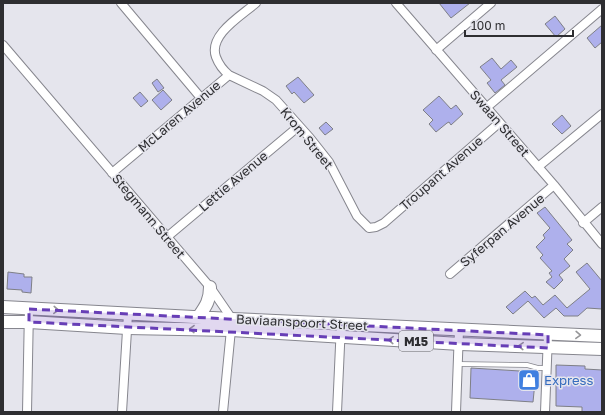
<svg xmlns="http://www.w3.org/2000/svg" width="605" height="415" viewBox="0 0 605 415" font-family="'Golos Text',sans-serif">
  <rect width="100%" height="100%" fill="#e5e5ed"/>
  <path fill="#aeb0ec" stroke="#7e7f86" d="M 439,3 L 470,3 L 451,18 Z
    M 555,16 L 565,29 L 556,37 L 545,24 Z
    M 602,25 L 602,42 L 595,48 L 587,38 Z
    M 492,58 L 501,69 L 511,60 L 517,67 L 501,80 L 505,85 L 495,93 L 487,83 L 491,80 L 480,67 Z
    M 298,77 L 314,95 L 304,103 L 294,92 L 292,94 L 286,86 Z
    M 157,79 L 164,88 L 158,92 L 152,83 Z
    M 163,90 L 172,100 L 161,110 L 152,100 Z
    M 140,92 L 148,101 L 141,107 L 133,98 Z
    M 439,96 L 451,109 L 456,105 L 463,114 L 451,125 L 449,122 L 447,123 L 436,132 L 429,124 L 433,120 L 423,110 Z
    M 562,115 L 571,126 L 562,134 L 552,124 Z
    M 326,122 L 333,129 L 325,135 L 319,128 Z
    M 545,207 L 572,240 L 567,244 L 573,250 L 564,259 L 570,266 L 559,275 L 563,280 L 554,289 L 546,282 L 552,277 L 549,273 L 552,271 L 540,258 L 543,255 L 536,247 L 545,238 L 543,235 L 550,228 L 537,213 Z
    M 587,263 L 602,281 L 602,309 L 587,308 L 578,316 L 564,316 L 556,308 L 544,318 L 528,301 L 513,314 L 506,307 L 525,291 L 532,298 L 535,296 L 543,305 L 555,295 L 567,308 L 590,289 L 576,272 Z
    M 8,272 L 24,274 L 24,277 L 32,277 L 31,293 L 22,292 L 22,290 L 7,289 Z
    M 556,365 L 585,366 L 585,369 L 602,370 L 602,412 L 582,412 L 582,407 L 556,406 Z
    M 471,368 L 536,372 L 533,402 L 470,398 Z"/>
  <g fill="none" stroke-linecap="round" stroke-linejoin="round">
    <g stroke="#86868e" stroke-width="5.5">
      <path id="service" d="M 459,364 L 527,365 L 538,368 L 547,368"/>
    </g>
    <g stroke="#86868e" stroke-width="10">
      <path id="minor" d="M 121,3 L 201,98
        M 256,3 C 241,16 208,35 216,57 C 219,65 223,70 229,75 L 263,91 L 276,100 L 310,138 L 329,162 L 357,216 L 369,228 L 376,227 L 384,223 L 499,123
        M 396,3 L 554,185 L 602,244
        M 3,45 L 210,287 L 219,300 L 232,319 L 223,412
        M 436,50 L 491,3
        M 486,108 L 602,9
        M 538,167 L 602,114
        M 112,173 L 229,75
        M 583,223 L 602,207
        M 167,237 L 299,126
        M 450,274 L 554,185
        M 27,412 L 29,309
        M 122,412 L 128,314
        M 337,412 L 341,324
        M 456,412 L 459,330
        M 545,412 L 548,335"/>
    </g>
    <g stroke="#86868e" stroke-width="14">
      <path id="primary" d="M 3,307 L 232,319 L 602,336
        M 199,316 C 206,306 210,300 210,287
        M 3,322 L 29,322 L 127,328 L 231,330 L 460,344 L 602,349"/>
    </g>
    <use href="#service" stroke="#fff" stroke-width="4"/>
    <use href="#minor" stroke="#fff" stroke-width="8"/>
    <use href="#primary" stroke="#fff" stroke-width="12"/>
  </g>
  <defs><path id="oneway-chevron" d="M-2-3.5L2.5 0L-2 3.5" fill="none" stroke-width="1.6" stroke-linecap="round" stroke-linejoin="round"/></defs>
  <g stroke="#969698">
    <use href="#oneway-chevron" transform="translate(56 310) rotate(3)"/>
    <use href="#oneway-chevron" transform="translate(192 329) rotate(-179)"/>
    <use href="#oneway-chevron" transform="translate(578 335) rotate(2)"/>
    <use href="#oneway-chevron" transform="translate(391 340) rotate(-177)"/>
    <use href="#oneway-chevron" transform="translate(521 346) rotate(-177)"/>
  </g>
  <path fill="#673eb6" fill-opacity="0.2" stroke="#673eb6" stroke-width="3" stroke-dasharray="8 5" stroke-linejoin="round" d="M 29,309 L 548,335 L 548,348 L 29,322 Z"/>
  <defs>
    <g id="shop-square" transform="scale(1.15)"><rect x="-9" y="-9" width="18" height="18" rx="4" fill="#3f7fe0" stroke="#e5e5ed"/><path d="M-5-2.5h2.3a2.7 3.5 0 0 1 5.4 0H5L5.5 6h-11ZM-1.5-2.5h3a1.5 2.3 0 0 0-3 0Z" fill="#fff"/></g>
  </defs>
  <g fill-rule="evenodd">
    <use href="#shop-square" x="529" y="380"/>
  </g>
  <g text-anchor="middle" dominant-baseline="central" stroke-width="3" stroke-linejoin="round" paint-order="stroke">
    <rect fill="#e5e5ed" stroke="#656569" stroke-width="1" x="399" y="331" width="34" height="20" rx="3"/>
    <g font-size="12" font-weight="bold" fill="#2e2e31">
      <text x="416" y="341">M15</text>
    </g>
    <g font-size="13" fill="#2e2e31" stroke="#e5e5ed">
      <text transform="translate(179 116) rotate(-40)">McLaren Avenue</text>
      <text transform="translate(500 123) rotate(49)">Swaan Street</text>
      <text transform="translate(307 138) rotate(51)">Krom Street</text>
      <text transform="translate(441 173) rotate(-41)">Troupant Avenue</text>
      <text transform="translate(233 181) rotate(-40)">Lettie Avenue</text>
      <text transform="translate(149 216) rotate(50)">Stegmann Street</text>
      <text transform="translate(502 230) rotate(-40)">Syferpan Avenue</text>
      <text transform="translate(302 322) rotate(3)">Baviaanspoort Street</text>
    </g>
    <g font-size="13" fill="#366cbe" stroke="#e5e5ed" text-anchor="start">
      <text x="544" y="380">Express</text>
    </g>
  </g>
  <rect width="605" height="415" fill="none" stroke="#2e2e31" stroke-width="8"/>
  <path d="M465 30v6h108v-6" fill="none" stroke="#2e2e31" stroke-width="2"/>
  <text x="471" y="30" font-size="12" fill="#2e2e31" stroke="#e5e5ed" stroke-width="3" paint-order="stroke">100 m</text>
</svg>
